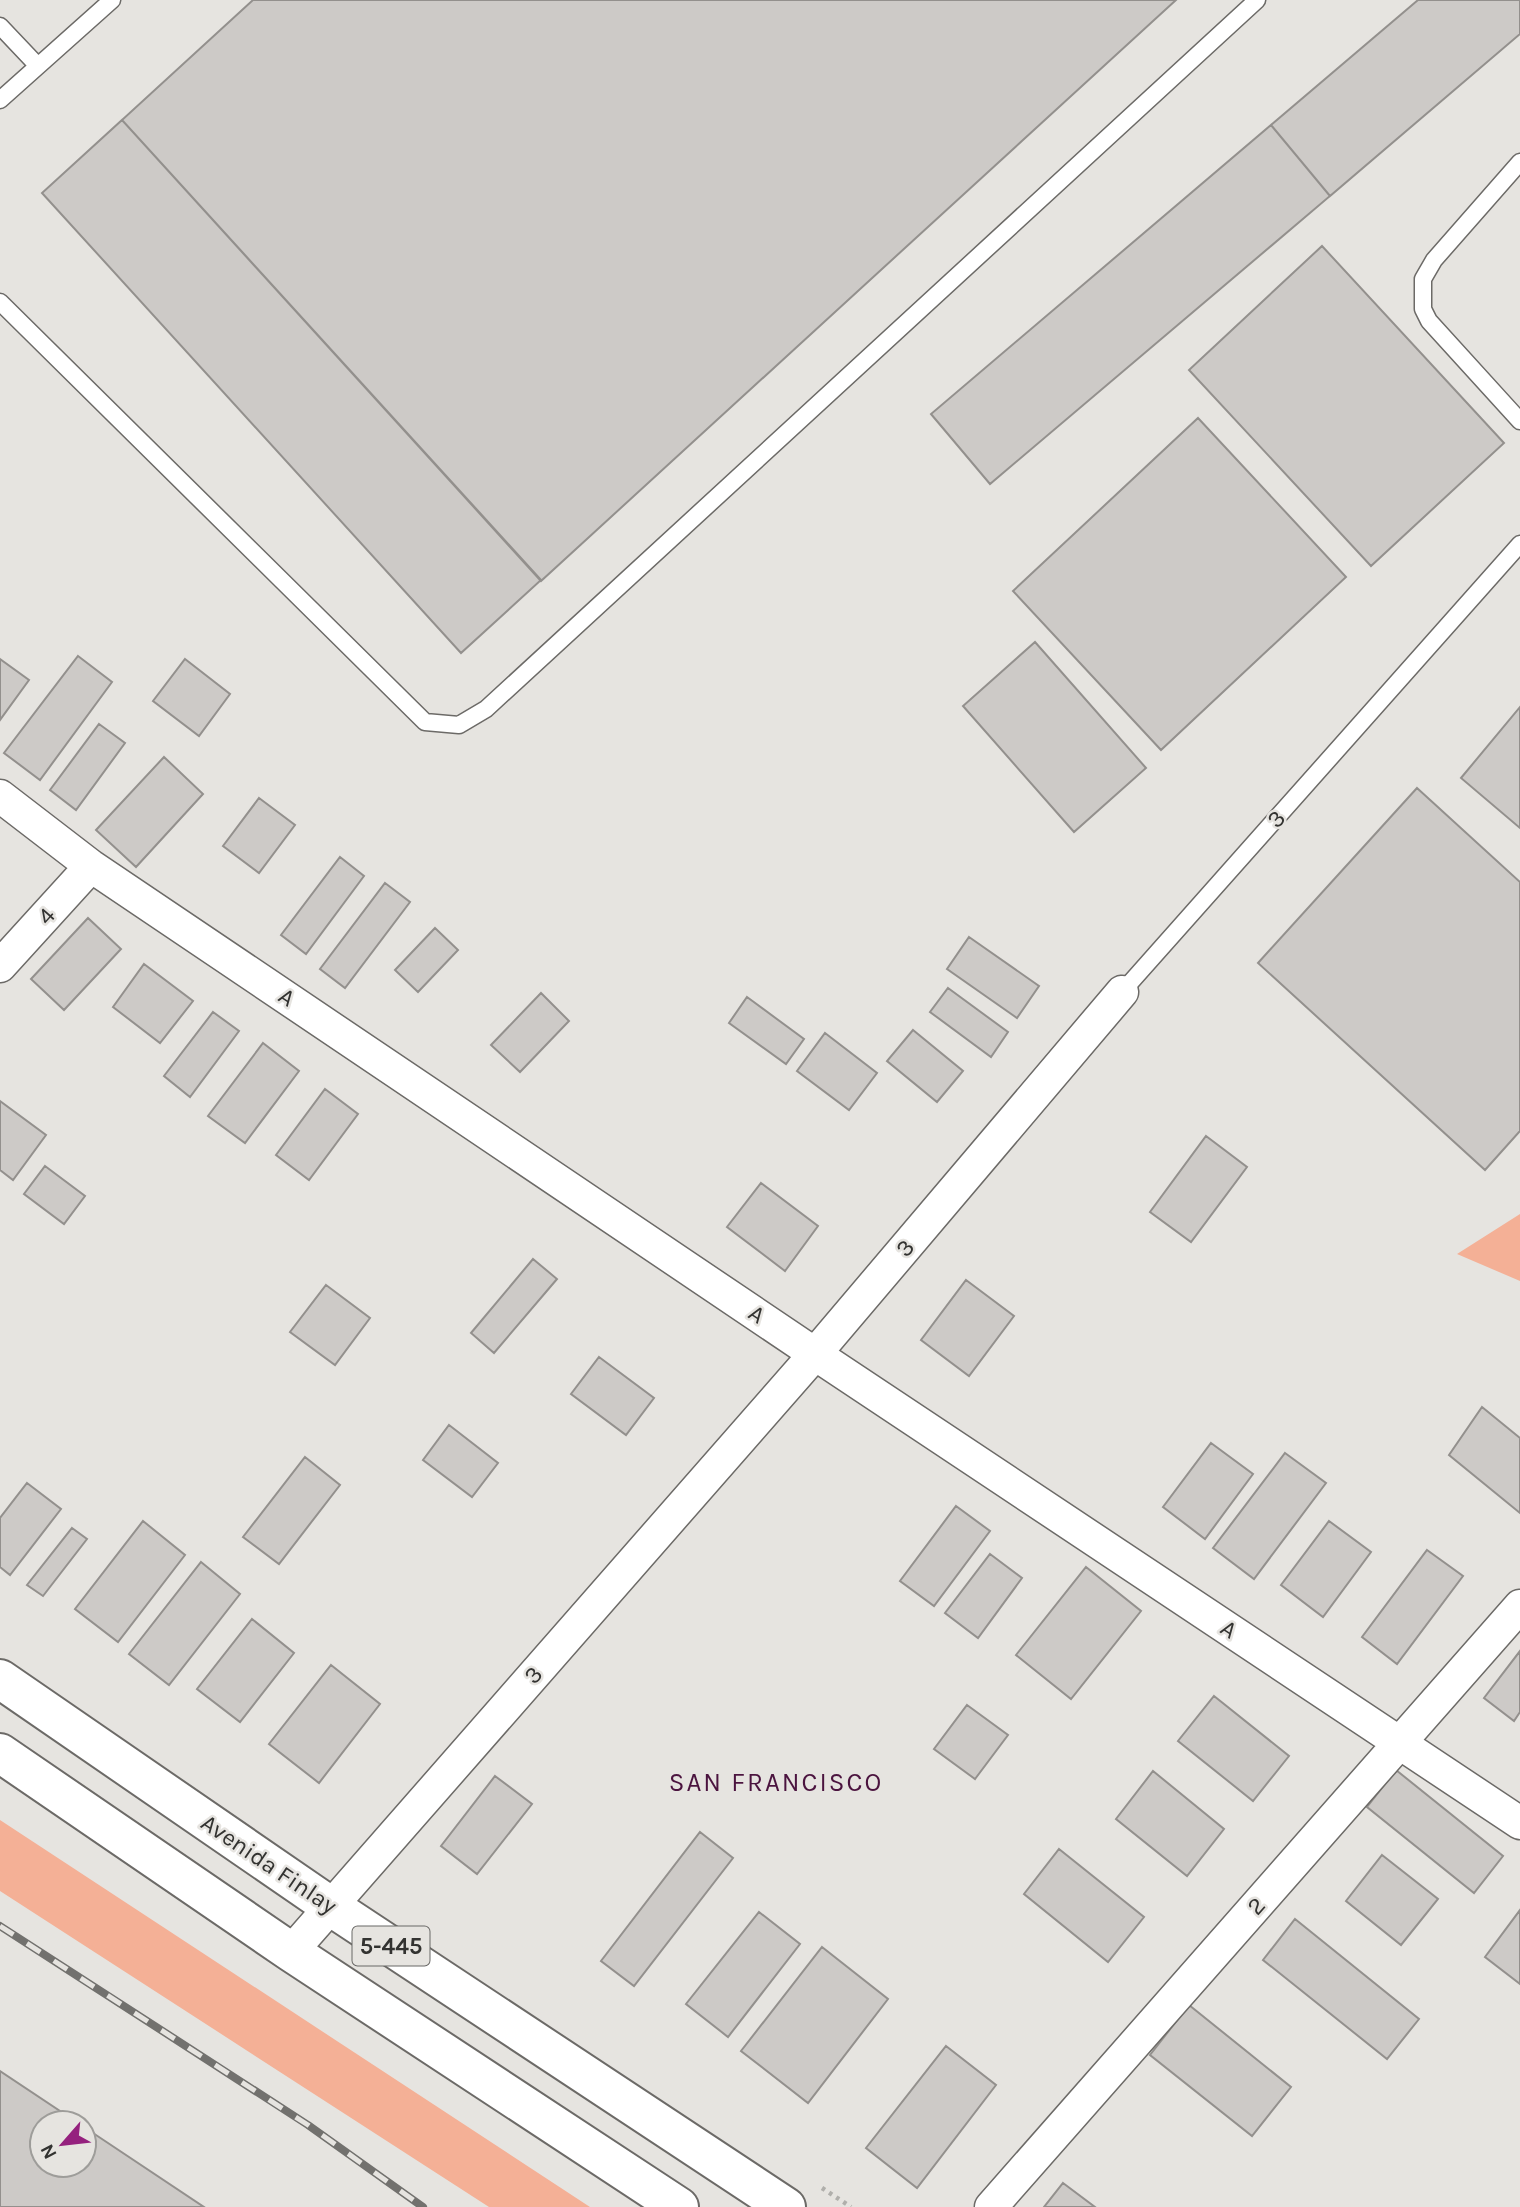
<svg xmlns="http://www.w3.org/2000/svg" width="1520" height="2207" viewBox="0 0 1520 2207" font-family="Karla,sans-serif">
  <rect width="100%" height="100%" fill="#e6e4e0"/>
  <path fill="#f4b096" d="M 1520,1214 L 1520,1281 L 1457,1254 Z
    M 0,1820 L 590,2207 L 489,2207 L 0,1891 Z"/>
  <path fill="#cdcac7" stroke="#93908d" stroke-width="2" d="M 253,0 L 1176,0 L 541,581 L 122,120 Z
    M 1418,0 L 1520,0 L 1520,34 L 1330,196 L 1271,125 Z
    M 122,120 L 541,580 L 461,653 L 42,193 Z
    M 1271,125 L 1330,196 L 990,484 L 931,414 Z
    M 1322,246 L 1504,443 L 1371,566 L 1189,370 Z
    M 1198,418 L 1346,577 L 1161,750 L 1013,591 Z
    M 1035,642 L 1146,768 L 1074,832 L 963,706 Z
    M 78,656 L 112,682 L 40,780 L 4,753 Z
    M 0,659 L 29,680 L 0,720 Z
    M 185,659 L 230,694 L 199,736 L 153,701 Z
    M 1520,707 L 1520,828 L 1461,778 Z
    M 99,724 L 125,743 L 76,810 L 50,790 Z
    M 164,757 L 203,794 L 136,867 L 96,830 Z
    M 1417,788 L 1520,882 L 1520,1131 L 1485,1170 L 1258,963 Z
    M 259,798 L 295,825 L 259,873 L 223,846 Z
    M 340,857 L 364,876 L 306,954 L 281,935 Z
    M 385,883 L 410,902 L 345,988 L 320,969 Z
    M 88,918 L 121,949 L 64,1010 L 31,979 Z
    M 435,928 L 458,950 L 418,992 L 395,970 Z
    M 969,937 L 1039,986 L 1017,1018 L 947,969 Z
    M 144,964 L 193,1001 L 160,1043 L 113,1007 Z
    M 948,988 L 1008,1032 L 991,1057 L 930,1012 Z
    M 541,993 L 569,1021 L 520,1072 L 491,1045 Z
    M 747,997 L 804,1039 L 786,1064 L 729,1023 Z
    M 213,1012 L 239,1031 L 190,1097 L 164,1076 Z
    M 913,1030 L 963,1071 L 937,1102 L 887,1061 Z
    M 825,1033 L 877,1073 L 849,1110 L 797,1071 Z
    M 263,1043 L 299,1071 L 245,1143 L 208,1116 Z
    M 325,1089 L 358,1114 L 309,1180 L 276,1155 Z
    M 0,1101 L 46,1135 L 13,1180 L 0,1170 Z
    M 1206,1136 L 1247,1167 L 1191,1242 L 1150,1212 Z
    M 45,1166 L 85,1196 L 64,1224 L 24,1194 Z
    M 761,1183 L 818,1226 L 785,1271 L 727,1227 Z
    M 533,1259 L 557,1279 L 494,1353 L 471,1333 Z
    M 966,1280 L 1014,1316 L 969,1376 L 921,1340 Z
    M 326,1285 L 370,1318 L 335,1365 L 290,1332 Z
    M 599,1357 L 654,1398 L 626,1435 L 571,1394 Z
    M 1482,1407 L 1520,1438 L 1520,1513 L 1449,1455 Z
    M 449,1425 L 498,1463 L 472,1497 L 423,1460 Z
    M 1211,1443 L 1253,1474 L 1205,1539 L 1163,1507 Z
    M 1285,1453 L 1326,1483 L 1254,1579 L 1213,1548 Z
    M 305,1457 L 340,1485 L 279,1564 L 243,1537 Z
    M 27,1483 L 61,1509 L 10,1575 L 0,1567 L 0,1518 Z
    M 956,1506 L 990,1531 L 934,1606 L 900,1581 Z
    M 143,1521 L 185,1555 L 118,1642 L 75,1609 Z
    M 1329,1521 L 1371,1552 L 1323,1617 L 1281,1585 Z
    M 72,1528 L 87,1539 L 43,1596 L 27,1585 Z
    M 1427,1550 L 1463,1576 L 1397,1664 L 1362,1637 Z
    M 990,1554 L 1022,1578 L 978,1638 L 945,1613 Z
    M 201,1562 L 240,1594 L 169,1685 L 129,1654 Z
    M 1086,1567 L 1141,1611 L 1071,1699 L 1016,1655 Z
    M 252,1619 L 294,1653 L 240,1722 L 197,1689 Z
    M 1520,1651 L 1520,1712 L 1514,1721 L 1484,1698 Z
    M 331,1665 L 380,1704 L 319,1783 L 269,1744 Z
    M 1214,1696 L 1289,1756 L 1253,1801 L 1178,1741 Z
    M 967,1705 L 1008,1735 L 975,1779 L 934,1749 Z
    M 1396,1770 L 1503,1856 L 1474,1893 L 1367,1807 Z
    M 1153,1771 L 1224,1829 L 1187,1876 L 1116,1819 Z
    M 495,1776 L 532,1804 L 477,1874 L 441,1846 Z
    M 700,1832 L 733,1858 L 634,1986 L 601,1961 Z
    M 1059,1849 L 1144,1917 L 1108,1962 L 1024,1894 Z
    M 1382,1855 L 1438,1899 L 1401,1945 L 1346,1901 Z
    M 1520,1910 L 1520,1984 L 1485,1957 Z
    M 759,1912 L 800,1944 L 728,2037 L 686,2004 Z
    M 1295,1919 L 1419,2019 L 1387,2059 L 1263,1960 Z
    M 822,1947 L 888,1999 L 808,2103 L 741,2051 Z
    M 1189,2005 L 1291,2087 L 1252,2136 L 1150,2055 Z
    M 946,2046 L 996,2085 L 917,2188 L 866,2148 Z
    M 0,2071 L 78,2123 L 42,2123 L 42,2165 L 84,2165 L 84,2127 L 204,2207 L 0,2207 Z
    M 1063,2183 L 1095,2207 L 1044,2207 Z"/>
  <g fill="none" stroke-linecap="round" stroke-linejoin="round">
    <g stroke="#6c6a67" stroke-width="19">
      <path id="lane" d="M 0,26 L 37,65
        M 0,100 L 112,0
        M 1520,162 L 1434,260 L 1423,279 L 1423,309 L 1429,321 L 1520,421
        M 0,302 L 425,722 L 459,725 L 486,709 L 1257,0
        M 1122,992 L 1520,544"/>
    </g>
    <g stroke="#6c6a67" stroke-width="35">
      <path id="street" d="M 0,796 L 91,866 L 815,1354 L 1520,1823
        M 0,966 L 91,866
        M 291,1952 L 815,1354 L 1122,992
        M 991,2207 L 1520,1606"/>
    </g>
    <g stroke="#6c6a67" stroke-width="42">
      <path id="highway" d="M 0,1679 L 330,1906 L 786,2207
        M 0,1753 L 291,1952 L 679,2207"/>
    </g>
    <path stroke="#b0afab" stroke-width="4.5" stroke-dasharray="3.5 5" stroke-linecap="butt" d="M 822,2188 L 851,2207"/>
    <use href="#lane" stroke="#fff" stroke-width="16"/>
    <use href="#street" stroke="#fff" stroke-width="32"/>
    <use href="#highway" stroke="#fff" stroke-width="38"/>
    <g stroke="#72716e" stroke-width="8">
      <path id="rail" d="M 0,1926 L 308,2125 L 423,2207"/>
    </g>
    <use href="#rail" stroke="#e6e4e0" stroke-width="5" stroke-dasharray="16" stroke-linecap="butt"/>
  </g>
  <g text-anchor="middle" dominant-baseline="central" stroke-width="5" stroke-linejoin="round" paint-order="stroke">
    <rect fill="#e6e4e0" stroke="#696866" stroke-width="2" x="352.5" y="1926.5" width="77" height="39" rx="5"/>
    <g font-size="23" font-weight="bold" fill="#333331">
      <text x="391" y="1946">5-445</text>
    </g>
    <g font-size="24" fill="#333331" stroke="#e6e4e0">
      <text transform="translate(1276 819) rotate(-48)">3</text>
      <text transform="translate(46 916) rotate(-48)">4</text>
      <text transform="translate(287 997) rotate(34)">A</text>
      <text transform="translate(905 1248) rotate(-50)">3</text>
      <text transform="translate(757 1314) rotate(34)">A</text>
      <text transform="translate(1229 1629) rotate(34)">A</text>
      <text transform="translate(533 1675) rotate(-49)">3</text>
      <text transform="translate(269 1864) rotate(34)">Avenida Finlay</text>
      <text transform="translate(1256 1906) rotate(-49)">2</text>
    </g>
    <g font-size="26" letter-spacing="2" fill="#4b143f" stroke="#e6e4e0">
      <text x="776" y="1782">SAN FRANCISCO</text>
    </g>
  </g>
  <g transform="translate(63 2144) rotate(242)"><circle r="33" fill="#e6e4e0" stroke="#9e9d9a" stroke-width="2"/>
  <path d="M0-5L12 26L0 18L-12 26Z" fill="#95217e"/>
  <text y="-10" font-size="19" font-weight="bold" text-anchor="middle" fill="#333331">N</text>
  </g>
</svg>
